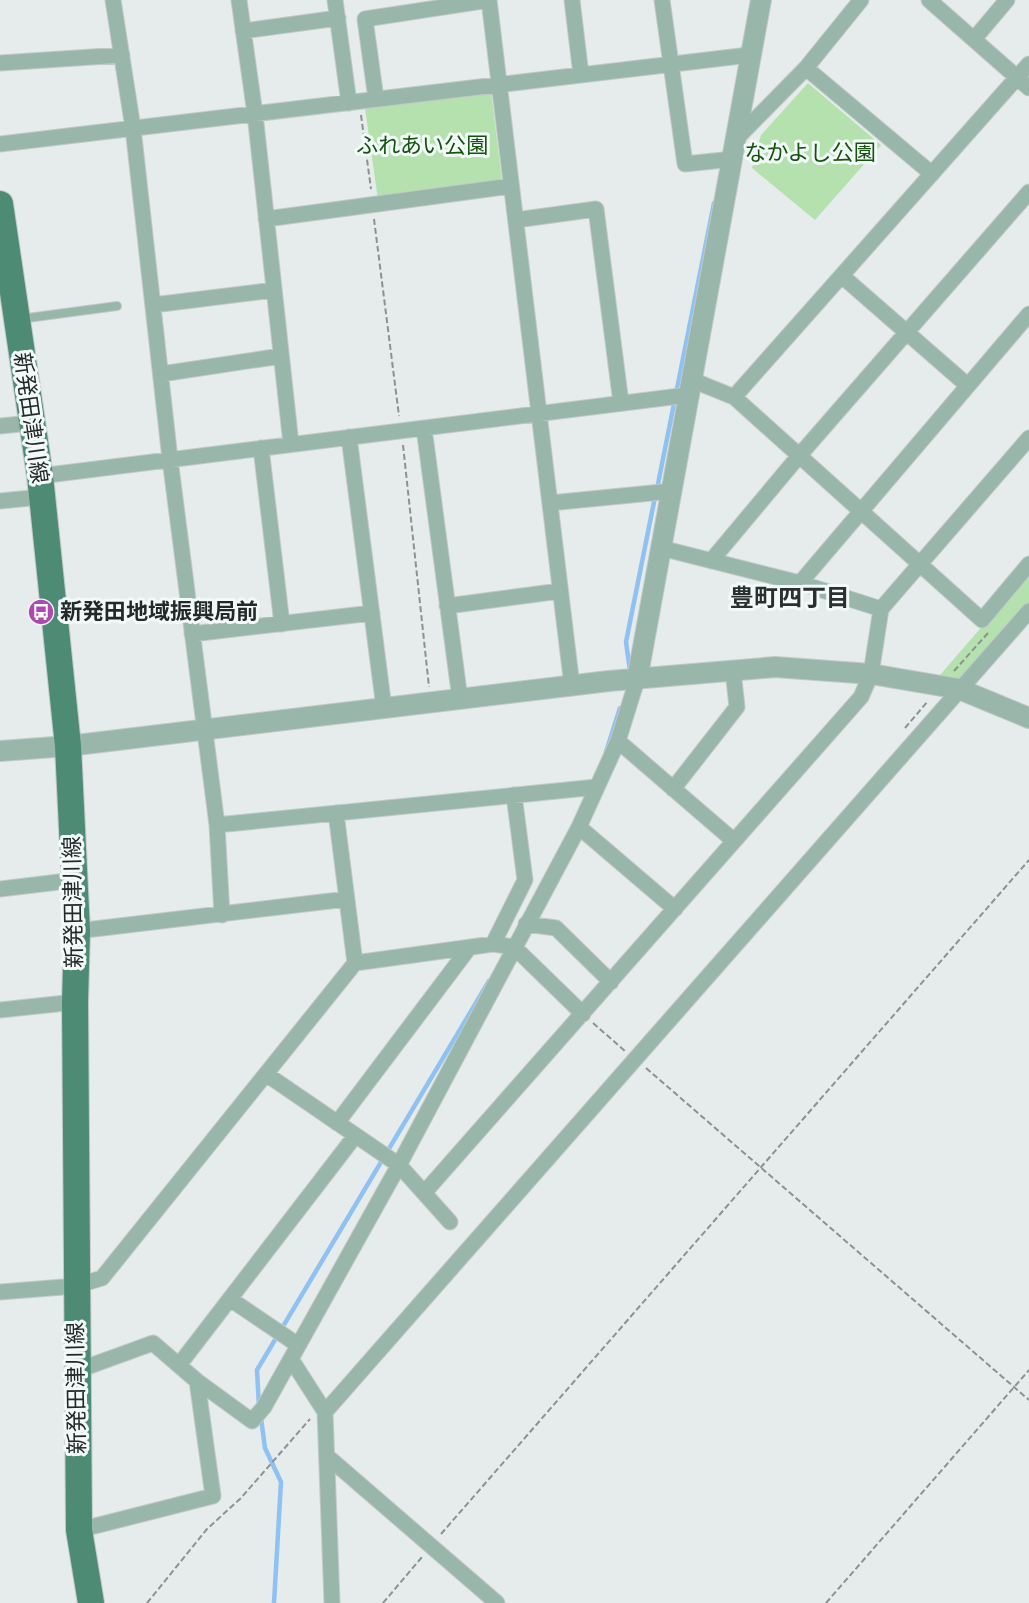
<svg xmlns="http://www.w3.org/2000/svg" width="1029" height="1603" viewBox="0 0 1029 1603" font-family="'Sofia Sans Condensed','Noto Sans JP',sans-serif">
  <rect width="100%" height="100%" fill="#e5eceb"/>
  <path fill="#b4e1ad" d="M 808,83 L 881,145 L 815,220 L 752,168 L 761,135 Z
    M 491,91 L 502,181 L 378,200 L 365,108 Z
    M 1029,572 L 1029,607 L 958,687 L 934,682 Z"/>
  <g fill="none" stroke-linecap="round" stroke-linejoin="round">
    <path stroke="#8fc1f2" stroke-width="4.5" d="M 657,489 L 714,203
      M 630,671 L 626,642 L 655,497
      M 606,752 L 620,708
      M 259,1407 L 257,1370 L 489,981
      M 261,1418 L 265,1448 L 281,1482 L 274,1603"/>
    <g stroke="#c2c9c8" stroke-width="10">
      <path id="service" d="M 20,319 L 117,306"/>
    </g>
    <g stroke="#c2c9c8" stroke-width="17">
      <path id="minor" d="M 113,0 L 133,128 L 170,459 L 217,825 L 597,787
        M 239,0 L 255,114 L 291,444
        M 335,0 L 349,103
        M 489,0 L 572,686
        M 572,0 L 581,75
        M 662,0 L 685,164 L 733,159
        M 929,0 L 1029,88
        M 243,31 L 338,18
        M 975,38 L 1007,0
        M 0,63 L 122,55
        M 806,68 L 932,174
        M 376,99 L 365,19 L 489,0
        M 737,138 L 806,68 L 861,0
        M 0,144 L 749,55
        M 266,219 L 511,186
        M 516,220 L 596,209 L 621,403
        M 842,276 L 967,385
        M 153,305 L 274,290
        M 161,374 L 281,356
        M 692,380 L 734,397 L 982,620 L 1029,564
        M 734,397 L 1029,64
        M 0,426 L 31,423
        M 424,428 L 460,699
        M 349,437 L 384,708
        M 261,448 L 282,624
        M 40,476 L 688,395
        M 0,501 L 41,497
        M 550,503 L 672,491
        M 661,548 L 800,583 L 881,609 L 1029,438
        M 711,561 L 798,457 L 1029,192
        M 800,583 L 1029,314
        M 447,606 L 560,591
        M 192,634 L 372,613
        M 618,741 L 734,841
        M 673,789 L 737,707 L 733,671
        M 336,813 L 355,963
        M 217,825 L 222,915
        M 579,827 L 675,909
        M 0,889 L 75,880
        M 526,924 L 556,928 L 611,982
        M 77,931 L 347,899
        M 493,944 L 525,880 L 514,795
        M 0,1010 L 75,1002
        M 266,1074 L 399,1165 L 450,1222
        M 337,1123 L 469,948
        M 424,1193 L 861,697 L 871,674 L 881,609
        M 0,1292 L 76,1286 L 102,1278 L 355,963 L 493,944 L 514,947 L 583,1014
        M 230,1299 L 298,1345
        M 291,1359 L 325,1412 L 332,1603
        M 179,1365 L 355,1136
        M 76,1371 L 153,1343 L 197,1381 L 252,1421 L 264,1407 L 399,1165 L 579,827 L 618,741 L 637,680
        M 325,1412 L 1029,611
        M 328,1457 L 497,1603
        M 79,1530 L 213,1496 L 197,1381"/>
    </g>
    <g stroke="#c2c9c8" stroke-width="22">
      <path id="tertiary" d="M 637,680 L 761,0
        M 0,751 L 68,746 L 609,681 L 775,667 L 871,674 L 959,689 L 1029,718"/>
    </g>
    <g stroke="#c2c9c8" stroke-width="28">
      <path id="primary" d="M 0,204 L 40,476 L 68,746 L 77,931 L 75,1002 L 79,1530 L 91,1603"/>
    </g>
    <path stroke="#8c9191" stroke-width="2" stroke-dasharray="6 3" stroke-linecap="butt" d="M 361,115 L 371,189
      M 374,219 L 399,416
      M 403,445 L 429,687
      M 954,671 L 988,633
      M 905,728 L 928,701
      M 593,1023 L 625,1051
      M 646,1068 L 1029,1400
      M 441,1534 L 1029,860
      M 147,1603 L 207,1529 L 241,1498 L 310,1419
      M 383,1603 L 422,1557
      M 826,1603 L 1029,1370"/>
    <use href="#service" stroke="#98b7aa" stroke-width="8"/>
    <use href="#minor" stroke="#98b7aa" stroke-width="15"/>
    <use href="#tertiary" stroke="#98b7aa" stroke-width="20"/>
    <use href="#primary" stroke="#4d8b75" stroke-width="26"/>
  </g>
  <defs>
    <g id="bus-disc" transform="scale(1.35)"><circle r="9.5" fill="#ae49ad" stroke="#f2f9f9"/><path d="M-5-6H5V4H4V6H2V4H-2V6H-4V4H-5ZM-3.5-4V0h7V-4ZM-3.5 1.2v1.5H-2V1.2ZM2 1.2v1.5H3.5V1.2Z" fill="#fff"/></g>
  </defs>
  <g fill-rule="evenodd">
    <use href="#bus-disc" x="41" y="612"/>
  </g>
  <g text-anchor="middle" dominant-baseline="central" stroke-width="6" stroke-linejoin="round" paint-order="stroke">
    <g font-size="22" fill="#16530e" stroke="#f2f9f9">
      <text x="422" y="146">ふれあい公園</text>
      <text x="810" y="153">なかよし公園</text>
    </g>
    <g font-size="22" fill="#252828" stroke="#f2f9f9">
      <text transform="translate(30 418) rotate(82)">新発田津川線</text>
      <text transform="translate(74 902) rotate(-91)">新発田津川線</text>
      <text transform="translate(77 1388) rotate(-91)">新発田津川線</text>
    </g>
    <g font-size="22" font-weight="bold" fill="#252828" stroke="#f2f9f9" text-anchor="start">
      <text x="60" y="612">新発田地域振興局前</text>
    </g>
    <g font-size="24" font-weight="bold" fill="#2a2f2f" stroke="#f2f9f9">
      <text x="790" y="598">豊町四丁目</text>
    </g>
  </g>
</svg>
